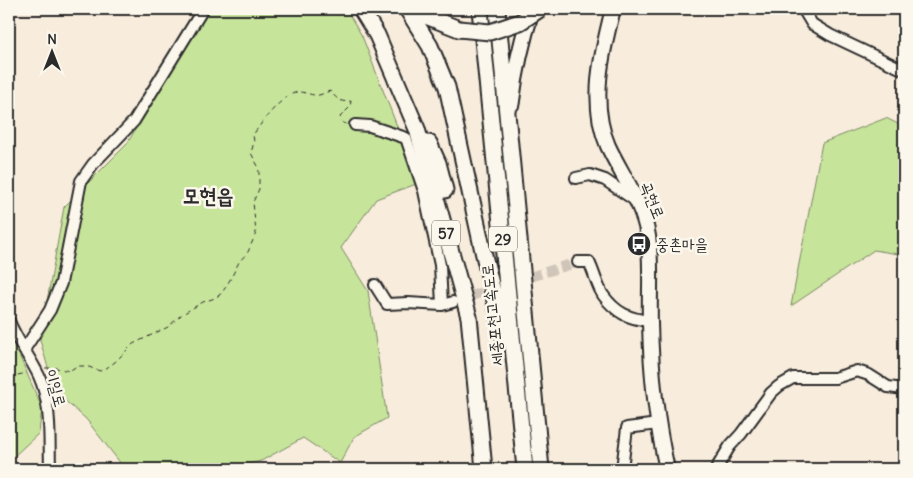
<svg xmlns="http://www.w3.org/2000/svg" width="913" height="478" viewBox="0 0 913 478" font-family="Delius,'Poor Story',sans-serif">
  <rect width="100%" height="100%" fill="#f8ecdc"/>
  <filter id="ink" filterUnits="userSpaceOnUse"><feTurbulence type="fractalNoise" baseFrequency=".02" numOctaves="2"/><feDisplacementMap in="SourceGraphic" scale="10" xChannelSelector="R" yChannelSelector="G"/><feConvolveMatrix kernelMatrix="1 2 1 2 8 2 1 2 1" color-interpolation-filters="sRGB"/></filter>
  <g filter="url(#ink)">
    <path fill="#c7e49b" stroke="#798863" d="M 209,9 L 346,9 L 362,36 L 419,183 L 376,199 L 341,248 L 368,291 L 387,418 L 354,437 L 340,463 L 303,438 L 261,461 L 228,469 L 125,469 L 86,419 L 55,392 L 40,340 L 64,207 L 127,144 L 178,55 Z
      M 886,118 L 904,127 L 904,255 L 874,250 L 791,306 L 822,143 Z
      M 9,332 L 42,408 L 39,433 L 13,457 L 9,456 Z"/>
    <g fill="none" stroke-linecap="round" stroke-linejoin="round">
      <path stroke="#cfc5b9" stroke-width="10" stroke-dasharray="10 5" stroke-linecap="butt" d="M 517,281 L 578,262
        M 458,300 L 496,288"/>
      <g stroke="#2b2b2b" stroke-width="14">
        <path id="minor" d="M 803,9 L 812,24 L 830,35 L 904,70
          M 355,125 L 370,126 L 406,138 L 424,191 L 440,265 L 442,305 L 453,302
          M 576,178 L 590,175 L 605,180 L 636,201
          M 578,262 L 589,262 C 594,272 597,286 603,295 C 616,313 629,319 650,321
          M 375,285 L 387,304 L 408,303 L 442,305
          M 9,321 C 17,341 30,357 39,376 C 52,405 49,439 50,469
          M 24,350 L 50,310 L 61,283 L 81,181 L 93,164 L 134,121 L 203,9
          M 622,469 L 627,428 L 658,424
          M 716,469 L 730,446 L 741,434 L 771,393 L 779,386 L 793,378 L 835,378 L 857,371 L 869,375 L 888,387 L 904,389"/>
      </g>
      <g stroke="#2b2b2b" stroke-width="18">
        <path id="major" d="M 613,9 C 602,52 589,103 608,146 C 622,176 643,203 648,236 C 652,264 649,294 650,323 C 651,372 656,421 667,469"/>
      </g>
      <g stroke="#2b2b2b" stroke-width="19">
        <path id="highway" d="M 361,9 L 377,35 L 417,129 L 469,317 L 484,469
          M 407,9 L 430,46 L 447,87 L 483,251 L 504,338
          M 408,9 L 459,29
          M 480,9 L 525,469
          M 497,9 L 541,469
          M 511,104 C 515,71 522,40 532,9
          M 429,143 L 438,163 L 445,190"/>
      </g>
      <path stroke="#2b2b2b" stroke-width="1" stroke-dasharray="5 4" stroke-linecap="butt" d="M 45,368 L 56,368 L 69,371 L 77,366 L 86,366 L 100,371 L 105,369 L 115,362 L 133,344 L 168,327 L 181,315 L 203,302 L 215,298 L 222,293 L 231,278 L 239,262 L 248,252 L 256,233 L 253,202 L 259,189 L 259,172 L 258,166 L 251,153 L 254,142 L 253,135 C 262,122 283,93 299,92 C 306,92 312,96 319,95 C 323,94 327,92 330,91 C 337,99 340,103 351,101 L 350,107 L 340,117 L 343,123 L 347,124
        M 9,375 L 13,376 L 27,373"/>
      <use href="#minor" stroke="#fbf7ec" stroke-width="10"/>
      <use href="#major" stroke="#fbf7ec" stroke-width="14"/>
      <use href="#highway" stroke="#fbf7ec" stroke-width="15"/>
      <g stroke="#2b2b2b" stroke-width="19" stroke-linecap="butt">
        <path id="highway-bridge" d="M 459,29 L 490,32 L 520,22 L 540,9"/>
      </g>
      <use href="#highway-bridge" stroke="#fbf7ec" stroke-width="15"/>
    </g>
  </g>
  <defs>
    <g id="bus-disc" transform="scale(1.25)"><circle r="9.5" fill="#2b2b2b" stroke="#fbf7ec"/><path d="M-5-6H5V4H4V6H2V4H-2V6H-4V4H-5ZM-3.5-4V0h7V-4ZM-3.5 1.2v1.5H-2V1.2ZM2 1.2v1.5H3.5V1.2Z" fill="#fff"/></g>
  </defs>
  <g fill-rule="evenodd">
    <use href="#bus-disc" x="639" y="244"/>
  </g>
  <g text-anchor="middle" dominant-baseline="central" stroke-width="5" stroke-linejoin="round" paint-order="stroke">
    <g fill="#fbf7ec" stroke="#696865" stroke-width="1">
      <rect x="432" y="220.5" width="28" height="25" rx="4"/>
      <rect x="489" y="226.5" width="28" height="25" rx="4"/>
    </g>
    <g font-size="15" font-weight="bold" fill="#2b2b2b">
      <text x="446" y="233">57</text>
      <text x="503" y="239">29</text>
    </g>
    <g font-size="16" fill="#2b2b2b" stroke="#fbf7ec">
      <text transform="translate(653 200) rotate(68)">곡현로</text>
      <text transform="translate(492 315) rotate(-96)">세종포천고속도로</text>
      <text transform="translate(56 388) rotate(74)">이일로</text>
    </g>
    <g font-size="16" fill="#2b2b2b" stroke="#fbf7ec" text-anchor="start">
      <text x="656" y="244">중촌마을</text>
    </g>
    <g font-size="21" font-weight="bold" fill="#2b2b2b" stroke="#fbf7ec">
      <text x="208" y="195">모현읍</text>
    </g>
  </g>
  <rect width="913" height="478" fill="none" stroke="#fbf7ec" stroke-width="30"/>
  <rect x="15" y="15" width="883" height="448" fill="none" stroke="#2b2b2b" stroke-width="2" filter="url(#ink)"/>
  <g transform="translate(52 52)" stroke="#fbf7ec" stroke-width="4" paint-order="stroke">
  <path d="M0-4L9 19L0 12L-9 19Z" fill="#2b2b2b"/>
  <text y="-8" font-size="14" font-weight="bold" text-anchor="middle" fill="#2b2b2b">N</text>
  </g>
</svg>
